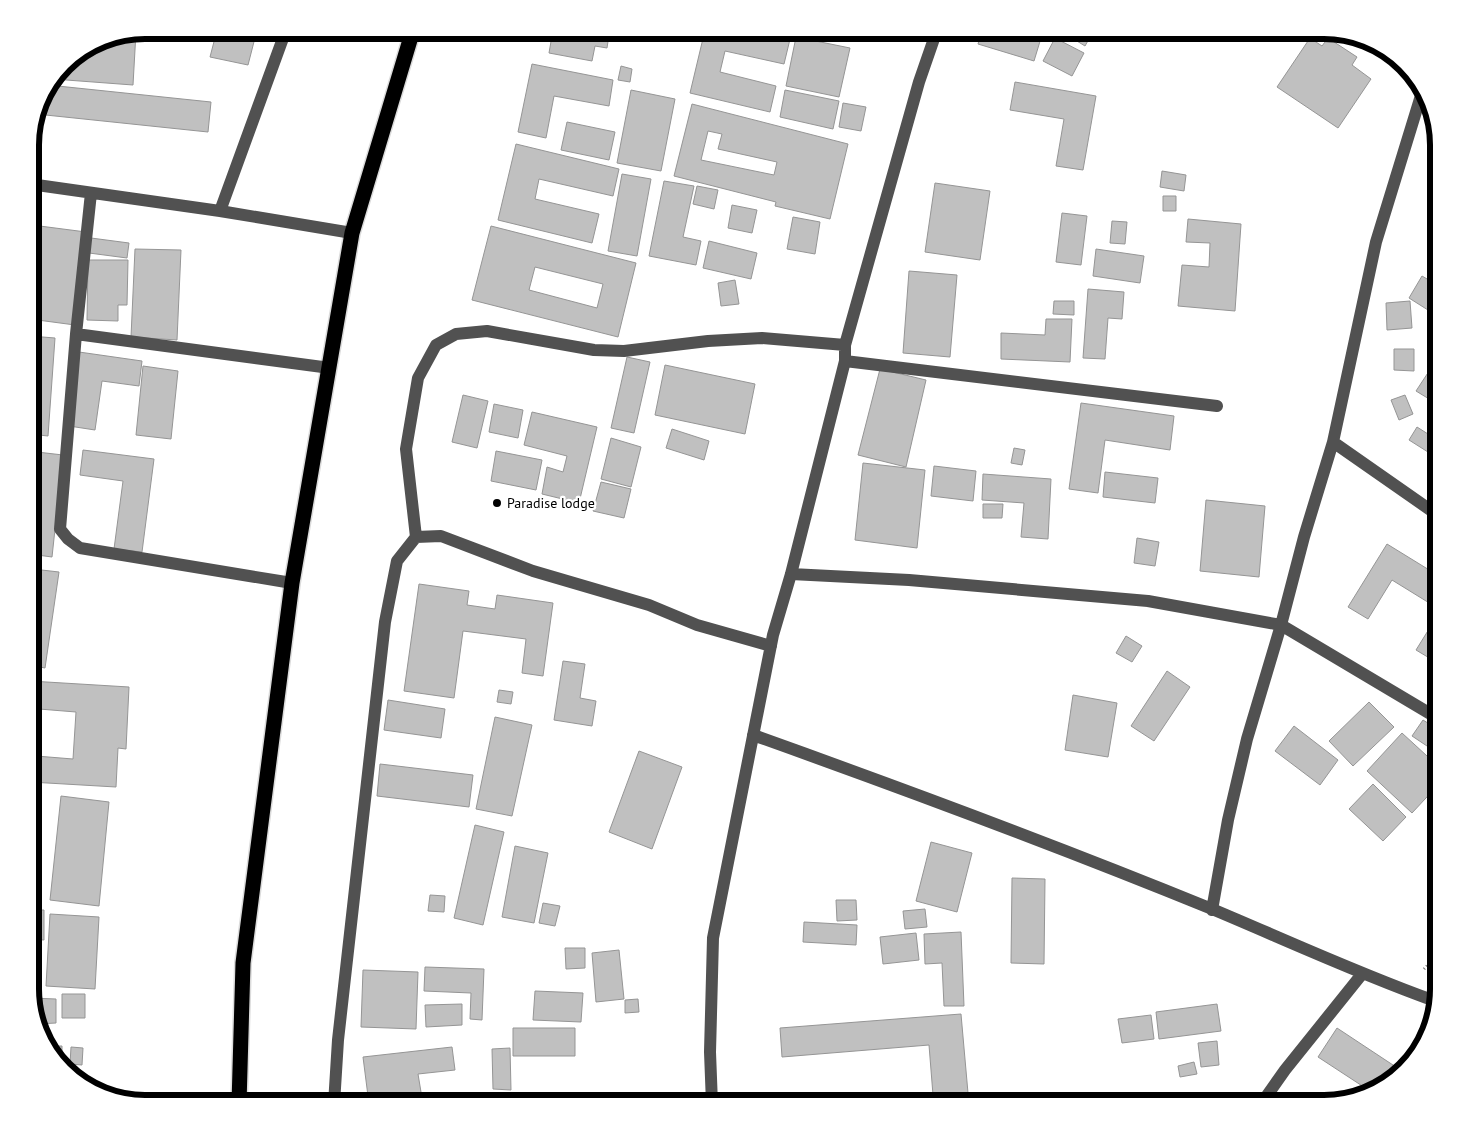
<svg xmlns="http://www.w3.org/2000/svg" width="1469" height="1134" viewBox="0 0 1469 1134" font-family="'PT Sans',sans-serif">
  <rect width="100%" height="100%" fill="#fff"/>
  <path fill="#c0c0c0" stroke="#959595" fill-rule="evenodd" d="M 217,30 L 257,30 L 248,65 L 210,57 Z
    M 553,30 L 623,30 L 622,37 L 609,35 L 607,48 L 595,46 L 592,61 L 549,53 Z
    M 705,30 L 769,30 L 791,35 L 784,64 L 725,51 L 720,72 L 776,86 L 770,112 L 690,93 Z
    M 861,30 L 890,30 L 888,40 L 860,33 Z
    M 982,30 L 1015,30 L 1041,38 L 1034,61 L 978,44 Z
    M 1078,30 L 1094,30 L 1085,46 L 1072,38 Z
    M 136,32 L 133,85 L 53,79 L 69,59 L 101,39 Z
    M 796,37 L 850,48 L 839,97 L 786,86 Z
    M 1055,38 L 1084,53 L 1072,76 L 1043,61 Z
    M 1310,38 L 1322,46 L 1328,38 L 1357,57 L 1352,65 L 1371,79 L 1338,128 L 1277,87 Z
    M 532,64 L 613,80 L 609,106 L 554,96 L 546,138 L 518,132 Z
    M 621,66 L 632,69 L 630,82 L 618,80 Z
    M 1015,82 L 1096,96 L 1083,170 L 1056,166 L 1064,119 L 1010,110 Z
    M 48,85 L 211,102 L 208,132 L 36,114 L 42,94 Z
    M 631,90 L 675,99 L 661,171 L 617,163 Z
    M 785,90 L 839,101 L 833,129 L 780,117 Z
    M 843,103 L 866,107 L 861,131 L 839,127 Z
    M 692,104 L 848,144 L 830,219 L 775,206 L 776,202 L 674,176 ZM 708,131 L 722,134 L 718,149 L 777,162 L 774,175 L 701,160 Z
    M 567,122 L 615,132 L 609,160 L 561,150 Z
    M 516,144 L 619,169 L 613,196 L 539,179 L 535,199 L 599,214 L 592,243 L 498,220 Z
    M 1162,171 L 1186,175 L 1184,191 L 1160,187 Z
    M 622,174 L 651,179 L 637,256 L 608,251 Z
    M 664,181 L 694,186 L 683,237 L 701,241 L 696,265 L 649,256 Z
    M 935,183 L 990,191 L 980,260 L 925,252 Z
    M 697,186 L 718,190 L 714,209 L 693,204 Z
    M 1163,196 L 1176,196 L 1176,211 L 1163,211 Z
    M 732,205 L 757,210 L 752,233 L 728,228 Z
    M 1062,213 L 1087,216 L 1081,265 L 1056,262 Z
    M 793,217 L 820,222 L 815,254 L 787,249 Z
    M 1188,219 L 1241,224 L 1235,311 L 1178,306 L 1182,265 L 1209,267 L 1210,243 L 1186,242 Z
    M 1112,221 L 1127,222 L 1125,244 L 1110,243 Z
    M 32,225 L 86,232 L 75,325 L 30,319 L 30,238 Z
    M 491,226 L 636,263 L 618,337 L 472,300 ZM 535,267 L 603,284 L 597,308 L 529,290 Z
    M 91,238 L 129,243 L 127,258 L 89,253 Z
    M 709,241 L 757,253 L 751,279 L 703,268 Z
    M 135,249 L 181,250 L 177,340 L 131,337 Z
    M 1096,249 L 1144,256 L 1140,283 L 1093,276 Z
    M 88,260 L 128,260 L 127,305 L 118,305 L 118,321 L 87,320 Z
    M 909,271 L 957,275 L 950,357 L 903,353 Z
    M 1422,276 L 1439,286 L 1439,317 L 1409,298 Z
    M 735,280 L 739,304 L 721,306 L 718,283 Z
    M 1088,289 L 1124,292 L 1122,319 L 1108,318 L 1105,359 L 1083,358 Z
    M 1054,301 L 1074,301 L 1074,315 L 1053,314 Z
    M 1410,301 L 1412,328 L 1387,330 L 1386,303 Z
    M 1046,319 L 1072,319 L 1070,362 L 1001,359 L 1001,333 L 1045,335 Z
    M 30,336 L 55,338 L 48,436 L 30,434 L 32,360 L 30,360 Z
    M 1394,349 L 1414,349 L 1414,371 L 1394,370 Z
    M 79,352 L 142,361 L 139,386 L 102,381 L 95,430 L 69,426 Z
    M 1439,356 L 1439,405 L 1416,391 Z
    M 627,357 L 650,362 L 634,433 L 611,428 Z
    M 665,365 L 755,384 L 745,434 L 655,415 Z
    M 143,366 L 178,371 L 171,439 L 136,435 Z
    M 880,369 L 926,380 L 906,467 L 858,455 Z
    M 463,395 L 488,401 L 477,448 L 452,442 Z
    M 1405,395 L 1413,414 L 1399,420 L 1391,400 Z
    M 1081,403 L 1174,416 L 1170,450 L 1105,440 L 1098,493 L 1069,489 Z
    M 494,404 L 523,410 L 518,438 L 489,432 Z
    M 532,412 L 597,427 L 579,503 L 542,494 L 547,467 L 563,472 L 567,456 L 524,445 Z
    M 1417,427 L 1439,441 L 1439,459 L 1409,440 Z
    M 672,429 L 709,441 L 704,460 L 666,448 Z
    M 611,438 L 641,447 L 631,487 L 601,479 Z
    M 1014,448 L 1025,450 L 1022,465 L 1011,463 Z
    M 83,450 L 154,459 L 142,552 L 114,549 L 123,481 L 80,475 Z
    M 496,451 L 542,460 L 536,490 L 491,481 Z
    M 37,452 L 63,455 L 52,557 L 30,554 L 30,519 Z
    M 863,463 L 925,470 L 917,548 L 855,540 Z
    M 934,466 L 976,471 L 973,501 L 931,496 Z
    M 1105,472 L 1158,478 L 1155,503 L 1103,497 Z
    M 983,474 L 1051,479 L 1048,539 L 1021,537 L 1024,503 L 982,500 Z
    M 601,482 L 631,489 L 624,518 L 593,511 Z
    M 1206,500 L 1265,506 L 1259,577 L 1200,571 Z
    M 983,504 L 1003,504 L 1002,518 L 983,518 Z
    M 1137,538 L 1159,542 L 1155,566 L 1134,563 Z
    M 1387,544 L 1439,576 L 1439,609 L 1392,580 L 1368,619 L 1348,607 Z
    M 33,569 L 59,572 L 45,668 L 30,665 L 30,591 Z
    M 419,584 L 469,591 L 467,605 L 495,609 L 497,595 L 553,603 L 543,676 L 522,673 L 526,639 L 463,631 L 454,698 L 404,691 Z
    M 1439,613 L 1439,657 L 1436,662 L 1416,650 Z
    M 1126,636 L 1142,646 L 1132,662 L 1116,653 Z
    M 563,661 L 585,664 L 580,698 L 596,701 L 592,726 L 554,720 Z
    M 1167,671 L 1190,687 L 1154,741 L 1131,726 Z
    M 30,681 L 129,687 L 126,749 L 118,748 L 116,787 L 30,782 ZM 39,709 L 76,712 L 73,759 L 36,756 Z
    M 499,690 L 513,692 L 511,704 L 497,702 Z
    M 1073,695 L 1117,703 L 1108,757 L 1065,750 Z
    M 388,700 L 445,709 L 441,738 L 384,730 Z
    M 1369,702 L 1394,727 L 1353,766 L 1329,741 Z
    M 495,717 L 532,725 L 512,816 L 476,809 Z
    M 1423,720 L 1439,730 L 1439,754 L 1412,736 Z
    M 1294,726 L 1338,760 L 1320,785 L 1275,751 Z
    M 1402,733 L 1439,767 L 1439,784 L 1412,813 L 1367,771 Z
    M 639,751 L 682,767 L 652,849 L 609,832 Z
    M 380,764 L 473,775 L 469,807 L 377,796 Z
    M 1373,784 L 1406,817 L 1383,841 L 1349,809 Z
    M 61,796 L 109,802 L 99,906 L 50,900 Z
    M 475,825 L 504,832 L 483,925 L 454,918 Z
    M 931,842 L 972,853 L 957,912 L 916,901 Z
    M 515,846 L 548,853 L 534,923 L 502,917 Z
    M 1012,878 L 1045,879 L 1044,964 L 1011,963 Z
    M 430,895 L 445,896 L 444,912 L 428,911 Z
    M 836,900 L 856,900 L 857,920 L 837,921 Z
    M 543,903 L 560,906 L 555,926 L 539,923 Z
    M 925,909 L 927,927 L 905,929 L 903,911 Z
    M 30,910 L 44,910 L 44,940 L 30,939 Z
    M 50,914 L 99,917 L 95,989 L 46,986 Z
    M 804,922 L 857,925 L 856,945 L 803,942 Z
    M 961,932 L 964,1006 L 944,1006 L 942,963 L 925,964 L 924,934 Z
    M 916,933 L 919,960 L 883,964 L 880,937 Z
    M 565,948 L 585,948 L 585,968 L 566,969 Z
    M 619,950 L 624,999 L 596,1002 L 592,953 Z
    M 425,967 L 484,969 L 482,1020 L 470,1019 L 471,993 L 424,991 Z
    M 363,970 L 418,972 L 416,1029 L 361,1027 Z
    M 535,991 L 583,993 L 581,1022 L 533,1020 Z
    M 62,994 L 85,994 L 85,1018 L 62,1018 Z
    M 31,998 L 56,999 L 56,1023 L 37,1024 Z
    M 638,999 L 639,1012 L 625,1013 L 625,1000 Z
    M 462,1004 L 462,1025 L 426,1027 L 425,1005 Z
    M 1217,1004 L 1221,1031 L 1159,1039 L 1156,1012 Z
    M 961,1014 L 968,1093 L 933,1095 L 929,1045 L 782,1057 L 780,1028 Z
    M 1151,1015 L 1154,1039 L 1122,1043 L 1118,1019 Z
    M 513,1028 L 575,1028 L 575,1056 L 513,1056 Z
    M 1337,1028 L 1396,1067 L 1384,1085 L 1375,1092 L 1373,1093 L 1318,1057 Z
    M 1217,1041 L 1219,1065 L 1201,1067 L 1198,1043 Z
    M 46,1046 L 62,1046 L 62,1064 Z
    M 71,1047 L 83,1048 L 82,1065 L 70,1064 Z
    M 452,1047 L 455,1070 L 418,1074 L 423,1104 L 369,1104 L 363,1057 Z
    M 510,1048 L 511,1090 L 493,1089 L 492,1049 Z
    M 1194,1062 L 1197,1074 L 1180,1077 L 1178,1066 Z
    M 459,1094 L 460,1104 L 427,1104 L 427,1098 Z"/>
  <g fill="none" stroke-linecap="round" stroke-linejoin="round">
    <g stroke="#dbdbdb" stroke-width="18">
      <path id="highway" d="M 239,1104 L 243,963 L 292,583 L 352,233 L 413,30"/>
    </g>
    <path stroke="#737373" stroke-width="3" stroke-dasharray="1 2.5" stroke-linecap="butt" d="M 1424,969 L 1439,953"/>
    <path stroke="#515151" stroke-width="12" d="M 30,184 L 220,211 L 352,233
      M 91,193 L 76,334 L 60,529 L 68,539 L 80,548 L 292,583
      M 220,211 L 286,30
      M 76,334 L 330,368
      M 845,361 L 1217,406
      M 1333,442 L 1439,516
      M 416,537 L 406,449 L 418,378 L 436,345 L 456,334 L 487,331 L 594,350 L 624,351 L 708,341 L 762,338 L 845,345
      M 791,574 L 909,580 L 1148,601 L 1281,625 L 1439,719
      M 753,735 C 907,790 1060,847 1212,909 C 1286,940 1359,974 1435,1001
      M 1212,910 L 1228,820 L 1247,739 L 1281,625 L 1304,537 L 1333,442 L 1376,242 L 1423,89
      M 334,1104 L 338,1040 L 385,622 L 397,561 L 416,537 L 441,536 L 533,571 L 649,605 L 697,625 L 771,646
      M 712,1104 L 710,1052 L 713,938 L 773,635 L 791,574 L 845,361 L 845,345 L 919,82 L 937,30
      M 1261,1104 L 1285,1070 L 1362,974"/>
    <use href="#highway" stroke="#000" stroke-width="15"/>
  </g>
  <circle fill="#000" stroke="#fff" stroke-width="2" cx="497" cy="503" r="5"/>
  <g text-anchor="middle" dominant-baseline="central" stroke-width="4.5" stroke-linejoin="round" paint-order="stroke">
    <g font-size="14" fill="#000" stroke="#fff" text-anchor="start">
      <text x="507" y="503">Paradise lodge</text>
    </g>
  </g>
  <path d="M0 0H1469V1134H0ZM145 39H1324A106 106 0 0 1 1430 145V989A106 106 0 0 1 1324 1095H145A106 106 0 0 1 39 989V145A106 106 0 0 1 145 39Z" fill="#fff" fill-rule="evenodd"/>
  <path fill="none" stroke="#000" stroke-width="6" d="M145 39H1324A106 106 0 0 1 1430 145V989A106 106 0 0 1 1324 1095H145A106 106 0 0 1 39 989V145A106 106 0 0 1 145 39Z"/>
</svg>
